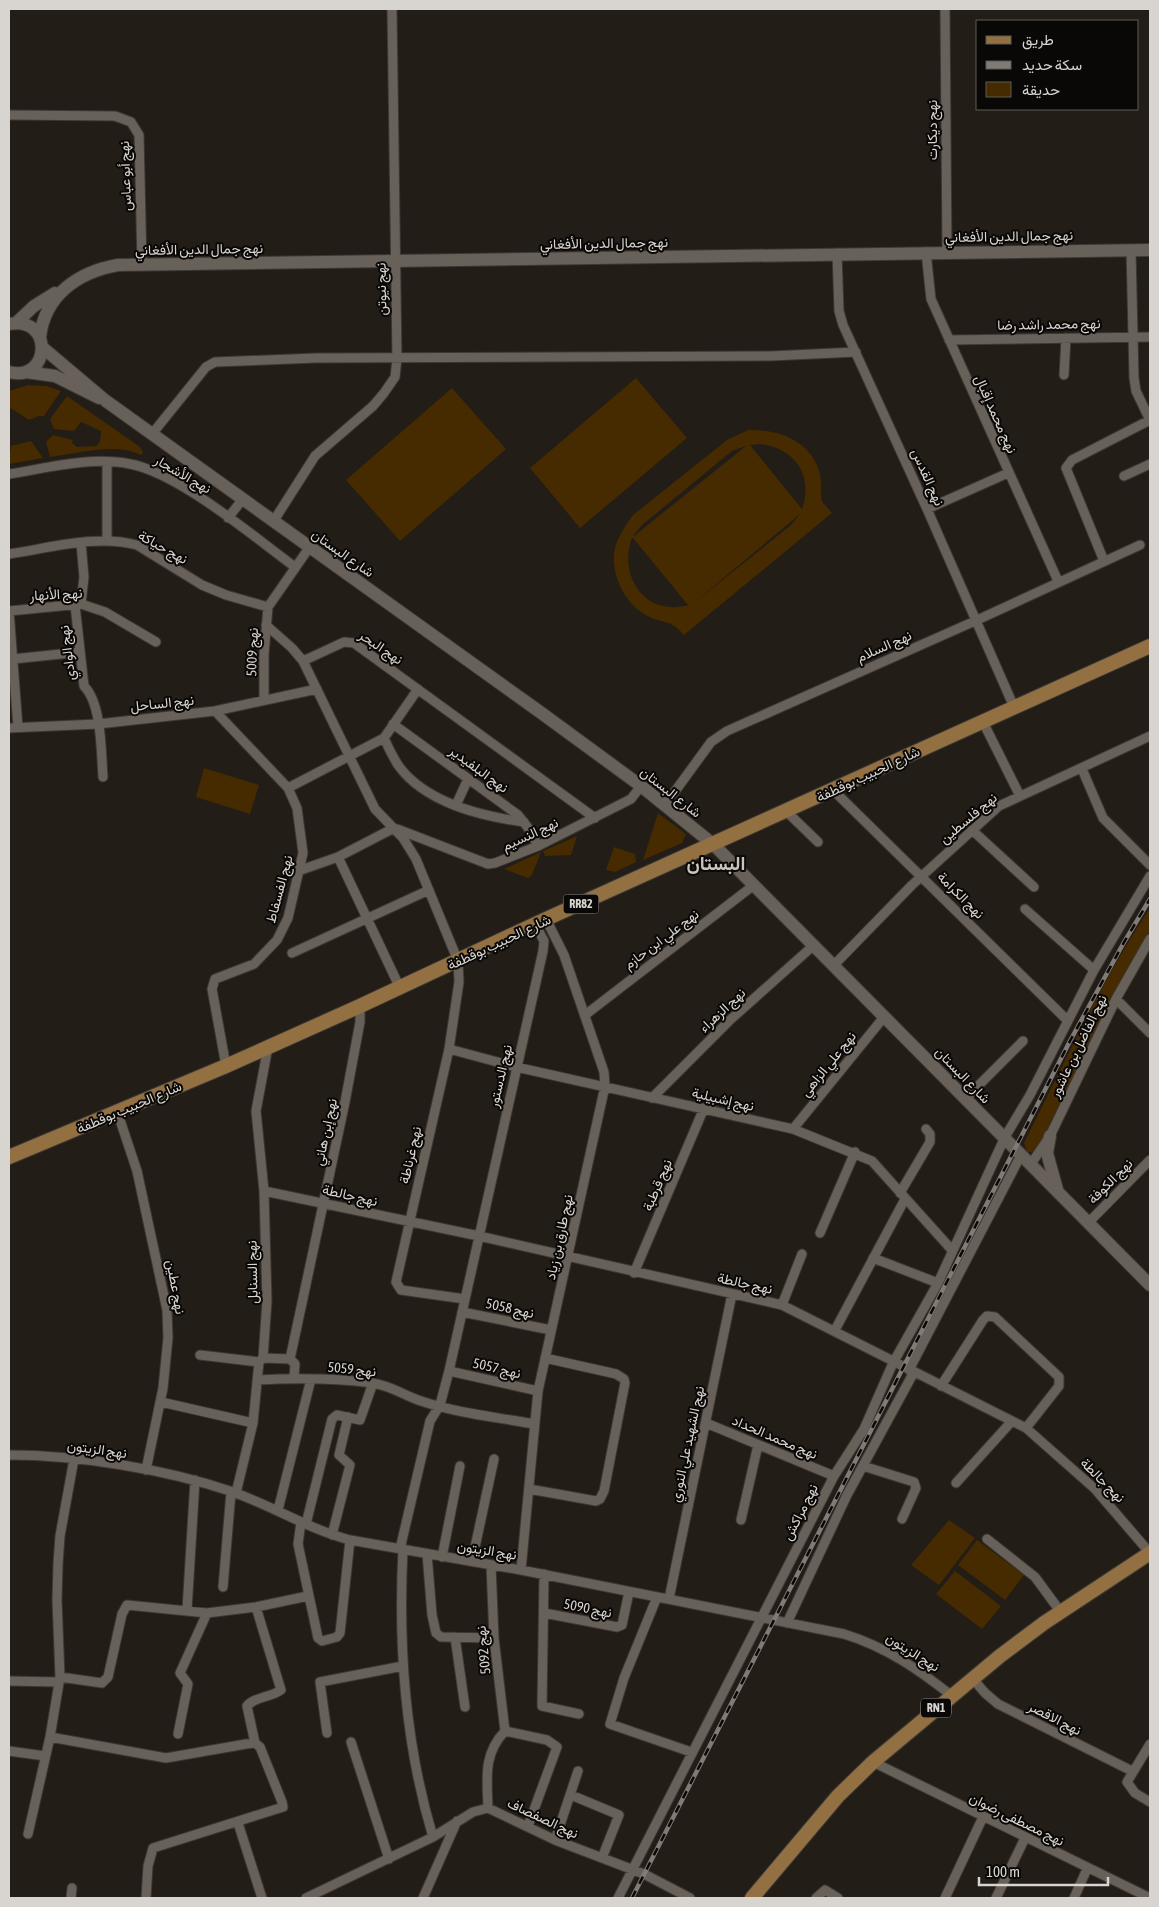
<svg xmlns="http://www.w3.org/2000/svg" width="1159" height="1907" viewBox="0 0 1159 1907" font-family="'Asap Condensed',Vazirmatn,sans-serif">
  <rect width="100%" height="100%" fill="#221d17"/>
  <path fill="#462a00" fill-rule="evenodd" d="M 636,378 L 687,438 L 580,528 L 530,468 Z
    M 28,385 L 47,386 L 61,391 L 44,416 L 39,416 L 29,420 L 9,407 L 9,391 Z
    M 452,388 L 506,449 L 400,541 L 346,480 Z
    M 67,396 L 140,447 L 143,453 L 141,455 C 115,442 77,454 50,457 L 46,442 L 53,435 L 73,440 L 72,443 L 77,447 L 96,446 L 100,442 L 101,431 L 81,422 L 74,431 L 54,429 L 50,419 Z
    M 748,430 C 779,429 812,441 820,474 C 822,482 820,496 822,501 C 824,505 830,510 832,513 L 684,635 C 669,617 661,625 644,614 C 625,602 612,577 614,554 C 615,540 625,526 633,515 L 727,440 ZM 760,444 C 794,448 814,475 802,509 L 750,445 ZM 746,446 L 634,536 L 633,536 L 642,525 L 732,451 ZM 800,514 L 791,525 L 695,602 ZM 632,538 L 633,538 L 688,605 C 645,617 618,576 632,538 Z
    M 31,441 L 43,458 L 9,464 L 11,446 Z
    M 204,768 L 259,785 L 250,814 L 196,797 Z
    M 658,813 L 686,834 L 682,843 L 643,860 Z
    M 577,836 L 571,855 L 545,856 L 543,851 Z
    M 614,847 L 635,854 L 636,862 L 615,872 L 606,870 Z
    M 541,852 L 532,875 L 528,878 L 504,869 Z
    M 1150,908 L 1150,932 L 1117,988 L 1036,1152 L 1027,1152 L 1024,1143 C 1064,1064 1101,981 1150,908 Z
    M 949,1520 L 975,1538 L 939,1585 L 911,1565 Z
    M 977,1540 L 1024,1575 L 1005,1600 L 958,1565 Z
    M 955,1571 L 1001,1606 L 982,1629 L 936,1594 Z"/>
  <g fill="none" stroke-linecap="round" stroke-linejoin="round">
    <g stroke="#3c3835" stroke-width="11">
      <path id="minor" d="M 945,9 L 947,252
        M 9,115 L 115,116 L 131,122 L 139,135 L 142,264
        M 1131,250 L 1134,378 L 1136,391 L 1150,420
        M 926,252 L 931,299 L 1058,581
        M 837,253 L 839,311 L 843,325 L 927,509 L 1014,707
        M 949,340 L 1150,337
        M 1064,375 L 1066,338
        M 152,434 L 206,367 L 215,362 L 316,358 L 771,356 L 856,352
        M 9,474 C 48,468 91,456 130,464 C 179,473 254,537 295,567
        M 1124,476 L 1150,464
        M 927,509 L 1008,473
        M 228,518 L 242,500
        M 273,522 L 315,456 L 373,406 L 384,393 L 395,377 L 397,359 L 392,9
        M 107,541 L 107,462
        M 81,543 L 84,577 L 81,604
        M 9,554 C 50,548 97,534 137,545 L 202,585 L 226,595 L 268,607
        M 1104,561 L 1066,468 L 1072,460 L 1150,420
        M 75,605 L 84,686 C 102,704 101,752 103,777
        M 9,611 L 81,604 L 105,612 L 156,642
        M 9,611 L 18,727
        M 266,625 L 292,648 L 303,661
        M 13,659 L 80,652
        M 264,699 L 264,655 L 268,607 L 309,548
        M 215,711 L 288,788 L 297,808 L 303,853 L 288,918 L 277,940 L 254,964 L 215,979 L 212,989 L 226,1066
        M 983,722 L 1020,796
        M 393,724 L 518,815 L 529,829 L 538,846
        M 9,728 L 98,724 L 215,711 L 317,689
        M 384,738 C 388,747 393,757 398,765 C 425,803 481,816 524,822
        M 1082,769 L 1103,818 L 1150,865
        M 288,788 L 384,738 L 418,689
        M 833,790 L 1068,1021
        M 456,805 L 468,779
        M 665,805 L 711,742 L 727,731 L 975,621 L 1140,545
        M 787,812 L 818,842
        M 397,829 L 488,864 L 495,863 L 538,846 L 631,799 L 641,786
        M 972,830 L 1034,887
        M 338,857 L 400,988
        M 301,870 L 338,857 L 394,828
        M 1025,909 L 1094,970
        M 292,953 L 429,890
        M 834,965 L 912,885 L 999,806 L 1150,736
        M 1116,999 L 1150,1033
        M 585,1015 L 754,885
        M 449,1049 L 516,1067 L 793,1129 L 872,1161 L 951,1249
        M 652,1098 L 730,1020 L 814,945
        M 965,1099 L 1023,1041
        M 117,1111 L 137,1171 L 167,1310 L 168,1338 L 163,1388 L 146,1470
        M 793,1129 L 884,1017
        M 1031,1164 L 1050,1136 L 1116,999 L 1150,939
        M 264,1191 L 479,1236 L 782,1305 L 1026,1428 L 1095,1489 L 1150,1553
        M 900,1193 L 930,1142 L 930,1134 L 926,1129
        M 1089,1222 L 1150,1160
        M 820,1233 L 855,1152
        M 873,1258 L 938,1283
        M 634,1273 L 704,1108
        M 465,1299 L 401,1290 L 396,1282 L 449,1049 L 459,982 L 458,961 L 416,859 L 403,838 L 375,809 L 303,661 L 344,642 L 354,643 L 595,818
        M 782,1305 L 802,1254
        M 462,1312 L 551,1330
        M 835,1330 L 905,1199
        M 200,1355 L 259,1362
        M 263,1358 L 290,1359
        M 909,1370 L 1021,1155
        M 449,1371 L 538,1391
        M 294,1378 L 295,1364 L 290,1359 L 345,1102 L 360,1022 L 360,1006
        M 257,1380 C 295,1378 334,1378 372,1383 C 392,1386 401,1394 418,1400 C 455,1413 496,1417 534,1424
        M 941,1386 L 983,1320 L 987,1316 L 995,1317 L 1059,1377 L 1059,1386 L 1026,1428
        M 161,1402 L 253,1423
        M 706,1423 L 834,1476
        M 9,1455 C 78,1455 164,1469 230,1491 C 271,1505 308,1529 350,1540 L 521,1570 L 844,1634 C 886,1647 918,1669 952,1696
        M 863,1466 L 914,1482 L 916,1488 L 902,1519
        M 956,1483 L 1012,1421
        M 529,1489 L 596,1501 L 600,1499 L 604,1491 L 625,1383 L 624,1379 L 616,1374 L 545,1358
        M 236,1493 L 253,1423 L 259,1362 L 263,1358 L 267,1301 L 264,1191 L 256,1111 L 268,1047
        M 278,1510 L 311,1379
        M 741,1520 L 758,1445
        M 301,1522 L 298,1544 L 318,1638 L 322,1641 L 337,1637 L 340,1633 L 350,1540
        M 306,1524 L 332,1419 L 337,1415 L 360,1420 L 373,1383
        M 332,1535 L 350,1465 L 339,1455 L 348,1417
        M 987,1539 L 1035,1577 L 1060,1611
        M 400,1549 L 430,1421 L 440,1405 L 449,1371 L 543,951 L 544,941 L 535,924
        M 403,1549 C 398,1646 405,1744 433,1837
        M 427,1554 L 432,1615 L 436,1633 L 441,1637 L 494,1638
        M 442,1557 L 460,1466
        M 472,1561 L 494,1459
        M 491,1566 L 494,1638 L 505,1731
        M 521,1570 L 538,1391 L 605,1086 L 604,1072 L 564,955 L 546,919
        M 544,1574 L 542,1706 L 579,1714
        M 223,1587 L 231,1492
        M 657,1597 L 624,1678 L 610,1724 L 691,1752
        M 669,1599 L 732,1294
        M 187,1610 L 195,1480
        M 544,1613 L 617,1627 L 622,1625 L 629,1592
        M 787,1623 L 847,1495 L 914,1372
        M 455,1637 L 465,1707
        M 60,1677 L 102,1683 L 108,1677 L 122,1614 L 127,1605 L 207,1613 L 256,1607 L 308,1596
        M 973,1679 L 985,1693 L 998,1704 L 1132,1771
        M 9,1681 L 58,1682
        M 505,1731 L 547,1740 L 557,1747 L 528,1826
        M 327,1733 L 320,1682 L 403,1666
        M 178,1734 L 188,1684 L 180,1673 L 207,1613
        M 50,1737 L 166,1758 L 246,1744 L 255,1743 L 260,1747 L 282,1802 L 283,1807 L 153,1848 L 148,1866 L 146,1898
        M 351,1742 L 389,1859
        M 255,1743 L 247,1706 C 254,1697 272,1697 281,1690 L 256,1607
        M 1150,1744 L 1127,1782 L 1135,1793 L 1150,1802
        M 9,1751 L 45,1756
        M 873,1762 L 1150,1898
        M 571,1795 L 619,1815 L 602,1858
        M 488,1808 C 487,1778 483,1754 505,1731
        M 238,1823 L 262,1898
        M 28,1834 L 50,1737 L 60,1677 L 57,1600 L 58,1564 L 60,1536 L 74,1459
        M 555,1840 L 578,1771
        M 71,1898 L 72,1888
        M 306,1898 L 433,1837 L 473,1812 L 488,1808 L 555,1840 L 644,1874 L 690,1898
        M 423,1898 L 457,1821
        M 618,1898 L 834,1476 L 864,1429 L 893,1363 L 938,1283 L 1005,1137 L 1030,1095 L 1094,970 L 1150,876
        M 816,1898 L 825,1890 L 838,1898
        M 945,1898 L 983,1817
        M 996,1898 L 1025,1838
        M 1074,1898 L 1087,1869"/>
    </g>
    <g stroke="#3c3835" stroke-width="14">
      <path id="secondary" d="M 17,322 L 34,306 L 55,293
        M 9,324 C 54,315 51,383 9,372
        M 40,337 C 45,295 78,272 118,265 L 1150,250
        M 42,347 L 106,401 L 540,712 L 641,786 L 714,845 L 1150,1285
        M 26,372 L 55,376 L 99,398
        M 1050,1136 L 1047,1153 L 1057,1189"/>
    </g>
    <g stroke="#3c3835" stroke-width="16">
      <path id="primary" d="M 9,1157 L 226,1066 L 360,1006 L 546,919 L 1150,646
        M 752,1898 L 838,1796 L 873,1762 L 1000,1656 L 1044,1623 L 1150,1553"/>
    </g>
    <use href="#minor" stroke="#67615a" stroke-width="9"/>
    <use href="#secondary" stroke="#67615a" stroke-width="12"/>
    <use href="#primary" stroke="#937042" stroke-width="14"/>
    <g stroke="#807b76" stroke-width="4.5">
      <path id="rail" d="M 632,1898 L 1070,1041 L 1123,944 L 1150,899"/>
    </g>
    <use href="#rail" stroke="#0a0806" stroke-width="2.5" stroke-dasharray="8" stroke-linecap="butt"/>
  </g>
  <g text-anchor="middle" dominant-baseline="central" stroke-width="4" stroke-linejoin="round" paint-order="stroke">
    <g fill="#0a0806" stroke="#9a9793" stroke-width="1">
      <rect x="563.5" y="894.5" width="35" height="19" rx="4"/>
      <rect x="921" y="1698.5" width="30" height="19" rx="4"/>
    </g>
    <g font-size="12" font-weight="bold" fill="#d8d4d0">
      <text x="581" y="904">RR82</text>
      <text x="936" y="1708">RN1</text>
    </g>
    <g font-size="14" fill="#d8d4d0" stroke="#0a0806">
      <text transform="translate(932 130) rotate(-90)">نهج ديكارت</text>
      <text transform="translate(125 176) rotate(-92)">نهج أبو عباس</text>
      <text transform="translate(1009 236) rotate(-1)">نهج جمال الدين الأفغاني</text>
      <text transform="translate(604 243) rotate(-1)">نهج جمال الدين الأفغاني</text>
      <text transform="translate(199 249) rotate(-1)">نهج جمال الدين الأفغاني</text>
      <text transform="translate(381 289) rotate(-91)">نهج نيوتن</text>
      <text transform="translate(1049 324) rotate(-1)">نهج محمد راشد رضا</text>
      <text transform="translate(996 414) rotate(66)">نهج محمد إقبال</text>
      <text transform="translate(183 474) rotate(30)">نهج الأشجار</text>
      <text transform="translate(928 477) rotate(66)">نهج القدس</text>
      <text transform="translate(163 547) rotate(29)">نهج حياكة</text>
      <text transform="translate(343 553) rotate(35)">شارع البستان</text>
      <text transform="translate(56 594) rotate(-3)">نهج الأنهار</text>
      <text transform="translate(884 646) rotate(-24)">نهج السلام</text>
      <text transform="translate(381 647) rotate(34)">نهج البحر</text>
      <text transform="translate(252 652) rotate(-88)">نهج 5009</text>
      <text transform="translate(67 653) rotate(-97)">نهج الوادي</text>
      <text transform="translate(162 703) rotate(-6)">نهج الساحل</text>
      <text transform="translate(479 769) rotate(36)">نهج البلفيدير</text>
      <text transform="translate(868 774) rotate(-25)">شارع الحبيب بوقطفة</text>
      <text transform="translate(671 792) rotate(38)">شارع البستان</text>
      <text transform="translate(968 818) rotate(-40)">نهج فلسطين</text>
      <text transform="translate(530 834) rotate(-25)">نهج النسيم</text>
      <text transform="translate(279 889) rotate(-75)">نهج الفسفاط</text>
      <text transform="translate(961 895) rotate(45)">نهج الكرامة</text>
      <text transform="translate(661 939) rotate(-37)">نهج علي ابن حازم</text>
      <text transform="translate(499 942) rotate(-25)">شارع الحبيب بوقطفة</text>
      <text transform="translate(722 1010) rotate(-43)">نهج الزهراء</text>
      <text transform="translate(1078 1046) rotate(-64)">نهج الفاضل بن عاشور</text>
      <text transform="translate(828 1064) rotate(-51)">نهج علي الزاهي</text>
      <text transform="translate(963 1075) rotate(46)">شارع البستان</text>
      <text transform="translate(500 1076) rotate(-77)">نهج الدستور</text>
      <text transform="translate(723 1099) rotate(13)">نهج إشبيلية</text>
      <text transform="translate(129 1107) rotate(-23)">شارع الحبيب بوقطفة</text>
      <text transform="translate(325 1132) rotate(-78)">نهج إبن هاني</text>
      <text transform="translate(410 1155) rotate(-77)">نهج غرناطة</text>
      <text transform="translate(1110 1181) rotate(-45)">نهج الكوفة</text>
      <text transform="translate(657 1185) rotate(-67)">نهج قرطبة</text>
      <text transform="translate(350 1195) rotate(13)">نهج جالطة</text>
      <text transform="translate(559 1237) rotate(-78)">نهج طارق بن زياد</text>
      <text transform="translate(252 1272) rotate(-91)">نهج السنابل</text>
      <text transform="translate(745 1283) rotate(12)">نهج جالطة</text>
      <text transform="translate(176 1287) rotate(80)">نهج عطين</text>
      <text transform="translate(510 1308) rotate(12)">نهج 5058</text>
      <text transform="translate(497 1368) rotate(13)">نهج 5057</text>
      <text transform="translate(352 1369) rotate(6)">نهج 5059</text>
      <text transform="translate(775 1437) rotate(23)">نهج محمد الحداد</text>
      <text transform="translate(687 1444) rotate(-78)">نهج الشهيد علي النوري</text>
      <text transform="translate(97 1449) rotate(8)">نهج الزيتون</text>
      <text transform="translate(1103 1480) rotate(45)">نهج جالطة</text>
      <text transform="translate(800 1512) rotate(-63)">نهج مراكش</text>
      <text transform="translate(487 1550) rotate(9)">نهج الزيتون</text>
      <text transform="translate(588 1608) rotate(11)">نهج 5090</text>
      <text transform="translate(483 1650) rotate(-96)">نهج 5092</text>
      <text transform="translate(913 1652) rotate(32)">نهج الزيتون</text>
      <text transform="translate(1055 1718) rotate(27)">نهج الاقصر</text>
      <text transform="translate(543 1818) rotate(25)">نهج الصفصاف</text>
      <text transform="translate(1017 1819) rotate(26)">نهج مصطفى رضوان</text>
    </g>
    <g font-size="19" font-weight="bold" fill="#cbc4bd" stroke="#0a0806">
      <text x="716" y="863">البستان</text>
    </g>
  </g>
  <rect width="1159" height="1907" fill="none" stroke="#d8d4d0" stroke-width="20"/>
  <rect x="976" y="20" width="162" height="90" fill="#0a0806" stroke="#5c5a57"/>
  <rect x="986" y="36" width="25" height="8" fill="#937042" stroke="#5c5a57"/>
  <text x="1022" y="45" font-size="15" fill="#d8d4d0">طريق</text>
  <rect x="986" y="61" width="25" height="8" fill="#807b76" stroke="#5c5a57"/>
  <text x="1022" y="70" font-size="15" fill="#d8d4d0">سكة حديد</text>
  <rect x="986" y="82" width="25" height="15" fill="#462a00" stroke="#5c5a57"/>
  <text x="1022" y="95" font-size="15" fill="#d8d4d0">حديقة</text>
  <path d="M979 1877v8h129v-8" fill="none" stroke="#d8d4d0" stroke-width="2.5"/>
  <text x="986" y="1877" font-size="15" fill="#d8d4d0" stroke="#0a0806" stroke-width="4" paint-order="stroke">100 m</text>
</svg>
